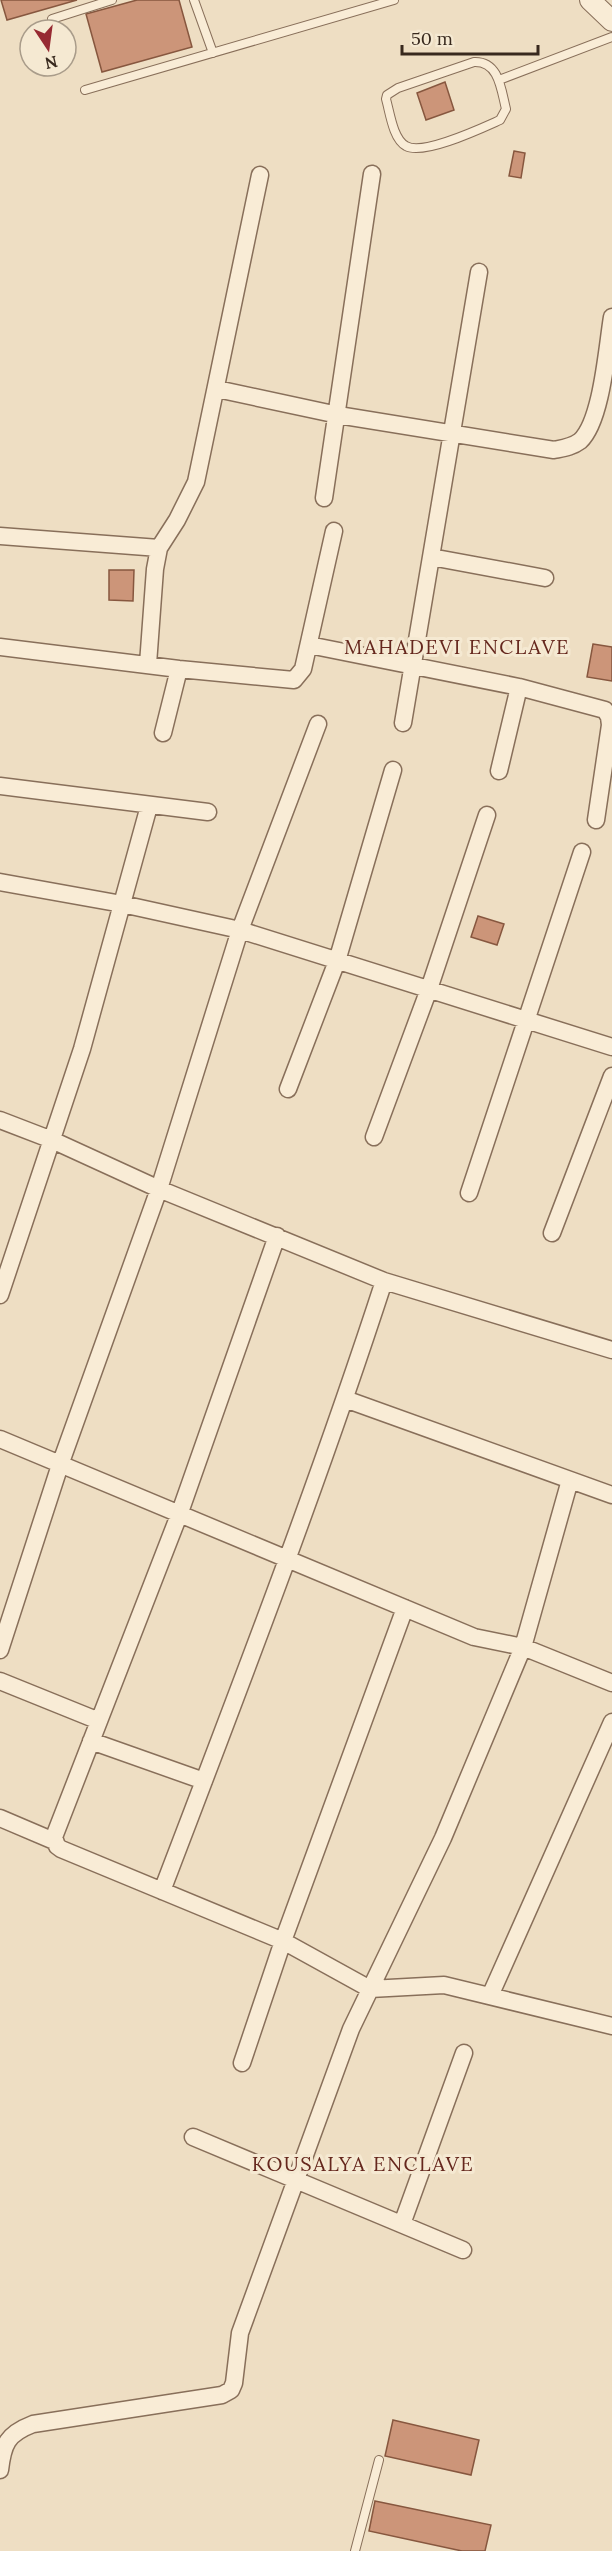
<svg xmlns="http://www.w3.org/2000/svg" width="612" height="2551" viewBox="0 0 612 2551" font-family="Lora,serif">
  <rect width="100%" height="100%" fill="#eedec3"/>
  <path fill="#cc9579" stroke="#87573f" stroke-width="1.5" d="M 1,0 L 77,0 L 7,20 Z
    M 137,0 L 179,0 L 192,47 L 102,72 L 86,14 Z
    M 445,82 L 454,110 L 426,120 L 417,93 Z
    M 514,151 L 525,153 L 521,178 L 509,176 Z
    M 109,570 L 134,570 L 133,601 L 109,600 Z
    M 593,644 L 612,647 L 612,681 L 587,677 Z
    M 478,916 L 504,924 L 497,945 L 471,937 Z
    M 393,2420 L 479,2440 L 471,2475 L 385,2456 Z
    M 375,2501 L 491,2525 L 485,2551 L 462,2551 L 369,2531 Z"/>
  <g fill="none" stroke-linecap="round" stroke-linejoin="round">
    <g stroke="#886f5a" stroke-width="10">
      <path id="service" d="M 194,0 L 213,53
        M 52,19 L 112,0
        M 474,62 C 499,61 501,89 506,109 L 500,120 C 482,128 423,156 406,146 C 393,139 390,113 386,99 L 387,95 L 398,88 Z
        M 499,80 L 612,37
        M 85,90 L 394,0
        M 355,2551 L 379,2460"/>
    </g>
    <g stroke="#886f5a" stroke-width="19">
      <path id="minor" d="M 217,389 L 338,415 L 554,450 C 564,448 572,447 580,441 C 602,421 607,347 612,317
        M 324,498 L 372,174
        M 0,536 L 159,548
        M 431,557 L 545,578
        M 309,645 L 519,687 L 605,710 L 609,717 L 610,725 L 596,820
        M 0,647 L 179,669 L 294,680 L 303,669 L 334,531
        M 148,664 L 155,569 L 159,548 L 177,520 L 196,482 L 260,175
        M 403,723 L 479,272
        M 163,733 L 179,669
        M 499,771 L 519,687
        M 0,786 L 208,812
        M 0,882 L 122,904 L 240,930 L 612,1047
        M 288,1089 L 337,961 L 393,770
        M 0,1120 L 52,1140 L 159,1189 L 384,1281 L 612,1350
        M 374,1137 L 429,989 L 487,815
        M 469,1193 L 582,852
        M 552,1233 L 612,1076
        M 277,1236 L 179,1515 L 54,1837 L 57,1846 L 61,1849 L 283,1941 L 370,1989 L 444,1985 L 612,2026
        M 0,1295 L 82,1049 L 149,806
        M 345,1399 L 612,1495
        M 0,1439 L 474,1637 L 523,1647 L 612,1683
        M 0,1650 L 60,1465 L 159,1189 L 240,930 L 318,724
        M 0,1681 L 99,1721
        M 91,1741 L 204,1781
        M 0,1818 L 54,1841
        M 162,1891 C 239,1689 317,1487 384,1281
        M 490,1996 L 612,1722
        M 242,2063 L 283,1941 L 405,1608
        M 193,2137 L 463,2250
        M 402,2224 L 464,2053
        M 0,2470 C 3,2444 7,2434 33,2424 L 222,2395 L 231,2390 L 234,2383 L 240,2333 L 351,2029 L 443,1838 L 523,1647 L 570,1480"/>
    </g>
    <g stroke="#886f5a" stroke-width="22">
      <path id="tertiary" d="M 590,0 L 612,21"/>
    </g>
    <use href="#service" stroke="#f9ecd6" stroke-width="8"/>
    <use href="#minor" stroke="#f9ecd6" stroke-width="16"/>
    <use href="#tertiary" stroke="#f9ecd6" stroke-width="20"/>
  </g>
  <g text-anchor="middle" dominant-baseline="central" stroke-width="6" stroke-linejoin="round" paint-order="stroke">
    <g font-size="20" letter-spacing="1.5" fill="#65271d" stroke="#f5e9d2">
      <text x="457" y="646">MAHADEVI ENCLAVE</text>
      <text x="363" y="2163">KOUSALYA ENCLAVE</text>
    </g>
  </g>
  <g transform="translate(48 48) rotate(167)"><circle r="28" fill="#f5e9d2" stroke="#a99c8a" stroke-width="1.5"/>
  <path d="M0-4.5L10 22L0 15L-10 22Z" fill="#972a32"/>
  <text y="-9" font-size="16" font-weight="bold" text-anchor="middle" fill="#38291e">N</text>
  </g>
  <path d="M402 45v9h136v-9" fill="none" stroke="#38291e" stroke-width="3"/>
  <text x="411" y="45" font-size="18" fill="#38291e" stroke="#f5e9d2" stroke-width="4.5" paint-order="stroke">50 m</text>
</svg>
